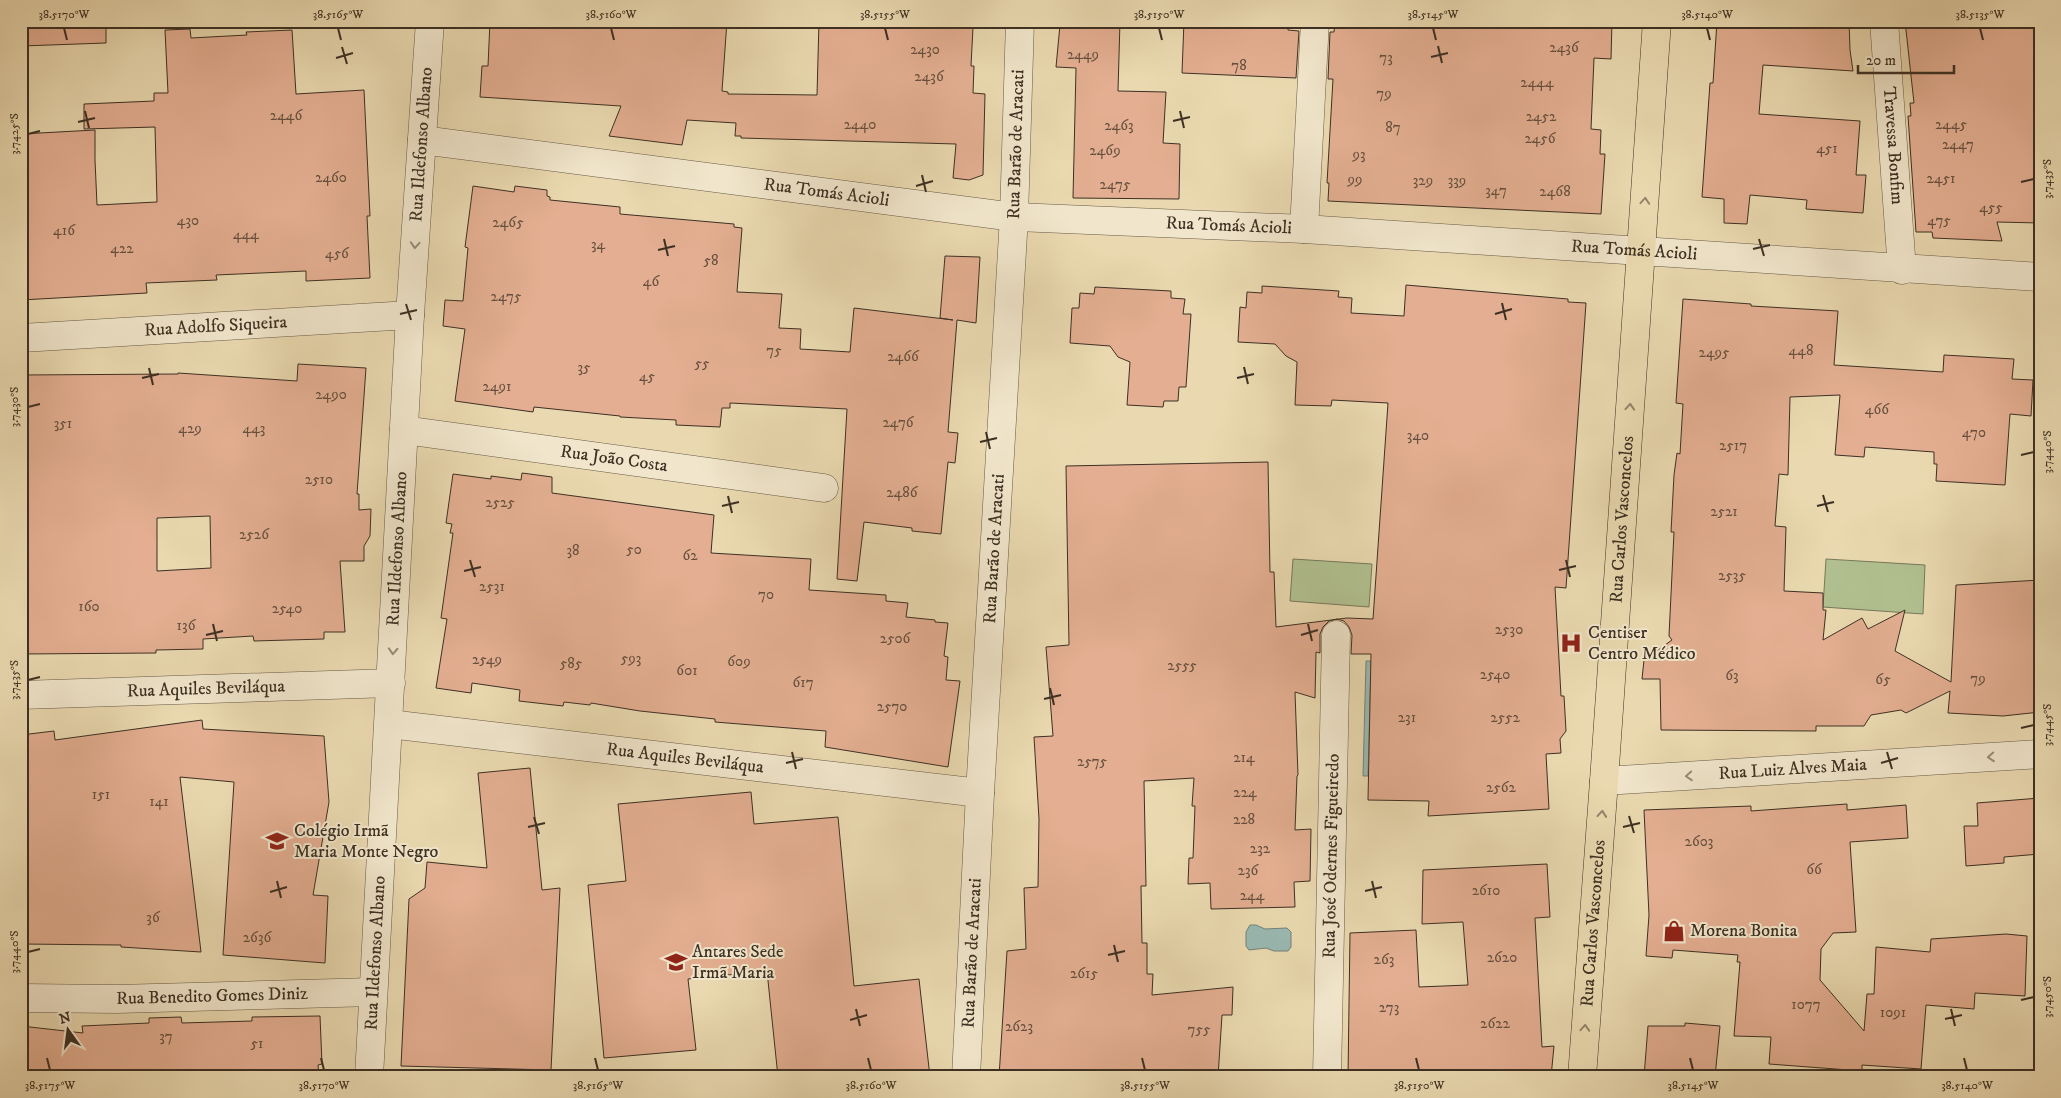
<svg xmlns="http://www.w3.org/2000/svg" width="2061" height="1098" viewBox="0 0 2061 1098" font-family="'IM FELL DW Pica',serif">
  <rect width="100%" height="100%" fill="#ead9b0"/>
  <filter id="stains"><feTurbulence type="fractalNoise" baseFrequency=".004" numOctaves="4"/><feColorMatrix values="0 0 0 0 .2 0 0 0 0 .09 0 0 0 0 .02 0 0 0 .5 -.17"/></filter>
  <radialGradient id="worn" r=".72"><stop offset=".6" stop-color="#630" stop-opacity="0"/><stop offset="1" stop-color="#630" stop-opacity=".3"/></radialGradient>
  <path fill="#b1c090" stroke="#77785a" d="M 1293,559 L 1372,564 L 1369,607 L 1290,601 Z
    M 1826,559 L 1925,565 L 1923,614 L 1823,607 Z"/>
  <path fill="#99b9b2" stroke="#748279" d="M 1366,661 L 1371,661 L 1368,776 L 1363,776 Z
    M 1250,925 L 1256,925 L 1265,929 L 1287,928 L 1291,932 L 1291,947 L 1288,951 L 1274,951 L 1266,948 L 1249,950 L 1246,946 L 1246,932 Z"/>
  <path fill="#e3ae91" stroke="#3d3023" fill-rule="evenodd" d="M 21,21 L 106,21 L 106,43 L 21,46 Z
    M 490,21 L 727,21 L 722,91 L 728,92 L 728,94 L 817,95 L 819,21 L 971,21 L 970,27 L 973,27 L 971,66 L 974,66 L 973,93 L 985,94 L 983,175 L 969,180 L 953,178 L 956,144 L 741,138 L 741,136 L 735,136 L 736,123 L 687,120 L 682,145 L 609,136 L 621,106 L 480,97 L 482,66 L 488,66 Z
    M 1078,21 L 1120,21 L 1118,91 L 1166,92 L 1163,143 L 1180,144 L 1179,199 L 1073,198 L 1076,68 L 1056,67 L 1060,25 L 1078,26 Z
    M 1184,21 L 1288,21 L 1288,30 L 1299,31 L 1296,78 L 1182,73 Z
    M 1335,21 L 1612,21 L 1611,59 L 1594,58 L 1591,129 L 1601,130 L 1600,154 L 1605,154 L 1601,214 L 1328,201 L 1329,183 L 1327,183 L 1333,79 L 1328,79 L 1330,32 L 1334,32 Z
    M 1717,21 L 1849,21 L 1850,50 L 1853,71 L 1763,65 L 1759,114 L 1860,121 L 1856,175 L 1866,175 L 1863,213 L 1806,209 L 1807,200 L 1750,195 L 1747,224 L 1724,223 L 1724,199 L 1702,197 L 1710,83 L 1713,83 Z
    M 1905,21 L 2040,21 L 2040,223 L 1997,222 L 2002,241 L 1933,238 L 1932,232 L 1916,232 L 1908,116 L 1911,116 L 1910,103 L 1914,103 Z
    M 190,29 L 191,38 L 247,35 L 246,32 L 292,30 L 296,94 L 364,90 L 370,216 L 367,216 L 370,278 L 306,281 L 306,271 L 216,275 L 217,280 L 146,283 L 147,293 L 21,300 L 21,134 L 95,130 L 95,160 L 97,205 L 157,202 L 155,127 L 84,129 L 84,104 L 154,101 L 154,93 L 168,93 L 165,30 Z
    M 473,186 L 514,192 L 515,186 L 547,190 L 547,196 L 550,197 L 550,200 L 620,207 L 620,214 L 734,224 L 734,227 L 742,228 L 737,292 L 782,294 L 779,328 L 801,329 L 800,349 L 850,352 L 854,308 L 953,320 L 940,318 L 945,256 L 980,257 L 976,323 L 957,320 L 948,432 L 958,433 L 955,463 L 948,462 L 941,534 L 912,531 L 912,528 L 864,522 L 857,581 L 837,579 L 847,409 L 730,403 L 730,408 L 722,408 L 720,427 L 676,425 L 676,420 L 620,417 L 620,416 L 534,407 L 533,412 L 455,401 L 465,329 L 443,326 L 445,300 L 463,301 L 468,248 L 465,247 Z
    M 1406,285 L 1568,299 L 1568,302 L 1586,303 L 1566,588 L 1555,587 L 1561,696 L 1564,696 L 1566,731 L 1560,739 L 1561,753 L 1546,754 L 1549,809 L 1428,816 L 1429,801 L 1368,800 L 1371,654 L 1351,654 L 1352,635 L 1349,627 L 1344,621 L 1337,619 L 1329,621 L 1323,627 L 1320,634 L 1320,653 L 1316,652 L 1315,698 L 1295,692 L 1298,775 L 1297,776 L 1295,830 L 1311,829 L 1310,881 L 1294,882 L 1295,907 L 1211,909 L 1210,883 L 1188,884 L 1189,858 L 1193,858 L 1195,806 L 1192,806 L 1194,778 L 1144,781 L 1146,886 L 1141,886 L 1142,943 L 1147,943 L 1147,974 L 1153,974 L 1152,995 L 1233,987 L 1232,1015 L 1222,1015 L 1218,1077 L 999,1077 L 1007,951 L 1026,949 L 1024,888 L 1038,887 L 1039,819 L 1034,737 L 1053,736 L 1046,647 L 1069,645 L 1066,466 L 1268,462 L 1270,572 L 1274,572 L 1276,627 L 1347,618 L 1373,619 L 1388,403 L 1332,400 L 1331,406 L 1295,405 L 1297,362 L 1286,356 L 1275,344 L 1238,342 L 1240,307 L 1246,308 L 1247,292 L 1262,293 L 1262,286 L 1339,291 L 1338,297 L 1352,298 L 1351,313 L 1404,316 Z
    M 1095,287 L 1171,291 L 1171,298 L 1185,299 L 1183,314 L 1191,314 L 1186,387 L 1179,387 L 1178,401 L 1164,401 L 1163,407 L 1127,405 L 1130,362 L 1118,357 L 1110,346 L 1070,343 L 1072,308 L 1079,308 L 1080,293 L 1094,294 Z
    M 1683,299 L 1751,304 L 1751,306 L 1838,311 L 1834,365 L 1943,372 L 1944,355 L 2014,359 L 2012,379 L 2033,380 L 2031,416 L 2010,414 L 2005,485 L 1936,481 L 1937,464 L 1934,464 L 1934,452 L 1865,447 L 1864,457 L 1835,455 L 1840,395 L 1790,397 L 1788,475 L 1779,474 L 1775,526 L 1786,527 L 1784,591 L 1823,593 L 1823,610 L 1826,610 L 1823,640 L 1862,618 L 1868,629 L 1905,610 L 1895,651 L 1951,682 L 1956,585 L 2040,580 L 2040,712 L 2003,716 L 1948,713 L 1950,691 L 1906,713 L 1901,710 L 1871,715 L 1864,726 L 1816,726 L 1816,731 L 1661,730 L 1660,679 L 1642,679 L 1644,660 L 1672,640 L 1669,636 L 1674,532 L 1671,532 L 1674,475 L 1677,453 L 1680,454 L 1683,404 L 1676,403 Z
    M 298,364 L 366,368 L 357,494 L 359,494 L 359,510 L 371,509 L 370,536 L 364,546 L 364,561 L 340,561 L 345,632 L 324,632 L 324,639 L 254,641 L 253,636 L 203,639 L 203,649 L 156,650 L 156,653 L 21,654 L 23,471 L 21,471 L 21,375 L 178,374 L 178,373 L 297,381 ZM 210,516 L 211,568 L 157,571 L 157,518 Z
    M 522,473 L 552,477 L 552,493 L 714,515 L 711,553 L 811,559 L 809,590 L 886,595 L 886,601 L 908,603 L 906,617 L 935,620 L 935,622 L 948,623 L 944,656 L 948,657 L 946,680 L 960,681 L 948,767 L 825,747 L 826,731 L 715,722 L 715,719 L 640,711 L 591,703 L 590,705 L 564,702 L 563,706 L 519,701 L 520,690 L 472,683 L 471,693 L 436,688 L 447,619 L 441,618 L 453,533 L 450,533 L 452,524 L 446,523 L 453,474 L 491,479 L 491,476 L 521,480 Z
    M 202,720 L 203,729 L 324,736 L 329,802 L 313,895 L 328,896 L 325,963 L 223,955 L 234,782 L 180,777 L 201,952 L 121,947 L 121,945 L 21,944 L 21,735 L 54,731 L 55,740 Z
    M 530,768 L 542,890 L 560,888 L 551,1070 L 401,1066 L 409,899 L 425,888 L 427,862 L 487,868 L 478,773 Z
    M 751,792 L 754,824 L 838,817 L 854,986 L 919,979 L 930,1077 L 778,1077 L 767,971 L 688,979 L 696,1050 L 604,1058 L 588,885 L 626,881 L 618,804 Z
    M 2040,798 L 2040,854 L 2004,857 L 2004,863 L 1966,866 L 1964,826 L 1978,826 L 1977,803 Z
    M 1847,804 L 1847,810 L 1906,805 L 1908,838 L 1850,842 L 1856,932 L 1833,933 L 1821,949 L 1820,980 L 1864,1031 L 1867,994 L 1874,994 L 1876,947 L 1930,952 L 1931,939 L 2006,934 L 2027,936 L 2025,996 L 1975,993 L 1974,1009 L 1926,1005 L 1921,1069 L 1862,1065 L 1862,1071 L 1769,1064 L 1771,1037 L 1734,1036 L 1740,962 L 1737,962 L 1738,955 L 1673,950 L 1672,958 L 1646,956 L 1649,915 L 1644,810 L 1751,806 L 1751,811 Z
    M 1547,864 L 1550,917 L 1535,918 L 1542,1047 L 1554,1046 L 1551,1077 L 1348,1077 L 1350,933 L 1416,930 L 1419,987 L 1468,985 L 1463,922 L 1422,924 L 1423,870 Z
    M 320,1016 L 322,1064 L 318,1065 L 319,1077 L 206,1077 L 206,1070 L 129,1073 L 130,1077 L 21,1077 L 21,1026 L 83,1033 L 82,1026 L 149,1023 L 149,1018 L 181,1017 L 182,1023 L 252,1021 L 252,1017 Z
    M 1685,1023 L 1720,1026 L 1715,1077 L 1644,1077 L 1648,1026 L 1685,1026 Z"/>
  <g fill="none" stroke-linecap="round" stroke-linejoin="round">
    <g stroke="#685a46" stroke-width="29">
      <g id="minor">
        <path id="s1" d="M 1884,21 L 1902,270"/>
        <path id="s2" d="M 422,140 L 1014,217 L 1304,229 L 2040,277"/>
        <path d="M 1304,229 L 1315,21"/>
        <path id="s3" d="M 21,338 L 410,315"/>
        <path id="s4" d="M 404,430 L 824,488"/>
        <path id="s5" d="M 21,695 L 391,683"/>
        <path id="s6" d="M 389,724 L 980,793"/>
        <path id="s7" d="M 1604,781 L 2040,754"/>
        <path id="s8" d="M 21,998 L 117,999 L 373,992"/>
        <path id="s9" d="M 369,1077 L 410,315 L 430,21"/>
        <path id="s10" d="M 966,1077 L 980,793 L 1014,217 L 1020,21"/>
        <path id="s11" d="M 1327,1077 L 1336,635"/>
      </g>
    </g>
    <g stroke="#3d3023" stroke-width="29">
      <g id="major">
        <path id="s12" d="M 1582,1077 L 1604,781 L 1657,21"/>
      </g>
    </g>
    <use href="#minor" stroke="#f1e6cc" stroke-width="28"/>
    <use href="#major" stroke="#ead9b0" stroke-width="28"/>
  </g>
  <defs><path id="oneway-chevron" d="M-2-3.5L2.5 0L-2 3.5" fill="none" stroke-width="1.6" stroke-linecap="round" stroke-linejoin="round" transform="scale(1.25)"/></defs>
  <g stroke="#94846a">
    <use href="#oneway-chevron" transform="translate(1645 201) rotate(-86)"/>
    <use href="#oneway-chevron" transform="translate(1630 407) rotate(-86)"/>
    <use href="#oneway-chevron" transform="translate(1602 814) rotate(-85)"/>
    <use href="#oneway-chevron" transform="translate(1585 1028) rotate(-86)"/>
  </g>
  <g stroke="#978b78">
    <use href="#oneway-chevron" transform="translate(415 245) rotate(94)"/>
    <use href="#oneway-chevron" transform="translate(393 651) rotate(93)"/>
    <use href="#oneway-chevron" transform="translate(1991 757) rotate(176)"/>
    <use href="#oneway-chevron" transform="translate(1689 776) rotate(176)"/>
  </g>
  <path fill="none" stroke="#3d3023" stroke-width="2" d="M 64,28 L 67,40M 338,28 L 341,40M 611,28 L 614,40M 885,28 L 888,40M 1159,28 L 1162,40M 1433,28 L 1436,40M 1707,28 L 1710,40M 1980,28 L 1983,40M 1438,46 L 1442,63M 342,47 L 347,64M 1431,57 L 1448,53M 336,58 L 353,53M 85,111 L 89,128M 1180,111 L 1184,128M 1173,121 L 1190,117M 78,122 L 95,118M 28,134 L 40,131M 922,175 L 926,192M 2021,182 L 2034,179M 916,186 L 933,181M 664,239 L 668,256M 1759,239 L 1764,256M 1753,249 L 1770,245M 658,250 L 675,246M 1502,303 L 1506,320M 406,304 L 411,320M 400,314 L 417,310M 1495,314 L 1512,309M 1244,367 L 1248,384M 149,368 L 153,385M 142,378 L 159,374M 1237,378 L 1254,374M 28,407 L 40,404M 986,432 L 990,449M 980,442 L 997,438M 2021,455 L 2034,452M 1823,495 L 1828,512M 728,496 L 732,513M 722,506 L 739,502M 1817,506 L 1834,502M 470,560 L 475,577M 1566,560 L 1570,577M 1559,570 L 1576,566M 464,571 L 481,567M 213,624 L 217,641M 1308,624 L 1312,641M 206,635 L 223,631M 1301,635 L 1318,630M 28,680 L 40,677M 1050,688 L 1054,705M 1044,699 L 1061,695M 2021,728 L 2034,725M 792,752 L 796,769M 1887,752 L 1892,769M 786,763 L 803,759M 1881,763 L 1898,758M 1629,816 L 1634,833M 534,817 L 539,834M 528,827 L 545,823M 1623,827 L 1640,823M 277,881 L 281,898M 1372,881 L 1376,898M 1365,891 L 1382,887M 270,892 L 287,887M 1114,945 L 1118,962M 28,952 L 40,949M 1108,955 L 1125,951M 2021,1000 L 2034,997M 856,1009 L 860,1026M 1951,1009 L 1955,1026M 1945,1019 L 1962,1015M 850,1020 L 867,1015M 47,1058 L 50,1070M 321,1058 L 324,1070M 595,1058 L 598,1070M 868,1058 L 871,1070M 1142,1058 L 1145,1070M 1416,1058 L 1419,1070M 1690,1058 L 1693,1070M 1964,1058 L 1967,1070"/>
  <defs>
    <g id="hospital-bare" transform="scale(1.725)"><path d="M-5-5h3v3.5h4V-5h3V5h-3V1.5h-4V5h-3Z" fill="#8f2418" stroke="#f1e6cc" stroke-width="2.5" paint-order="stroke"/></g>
    <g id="school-bare" transform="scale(1.725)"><path d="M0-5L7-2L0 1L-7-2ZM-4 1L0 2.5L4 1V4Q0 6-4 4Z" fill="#8f2418" stroke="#f1e6cc" stroke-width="2.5" paint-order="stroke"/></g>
    <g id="shop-bare" transform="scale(1.725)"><path d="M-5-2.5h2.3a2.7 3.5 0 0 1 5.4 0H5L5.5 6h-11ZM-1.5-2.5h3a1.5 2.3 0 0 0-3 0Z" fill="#8f2418" stroke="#f1e6cc" stroke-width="2.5" paint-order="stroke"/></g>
  </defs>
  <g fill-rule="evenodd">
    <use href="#hospital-bare" x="1571" y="643"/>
    <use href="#school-bare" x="277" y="841"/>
    <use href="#shop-bare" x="1674" y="931"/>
    <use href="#school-bare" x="676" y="962"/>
  </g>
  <g text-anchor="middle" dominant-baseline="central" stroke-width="4" stroke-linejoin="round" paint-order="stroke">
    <g font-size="15" fill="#66503e">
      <text x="1564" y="47">2436</text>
      <text x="925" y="49">2430</text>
      <text x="1083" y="54">2449</text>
      <text x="1386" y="57">73</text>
      <text x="1239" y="65">78</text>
      <text x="929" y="76">2436</text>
      <text x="1537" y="82">2444</text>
      <text x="1384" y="93">79</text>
      <text x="286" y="115">2446</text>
      <text x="1541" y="116">2452</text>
      <text x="860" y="124">2440</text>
      <text x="1951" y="124">2445</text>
      <text x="1119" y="125">2463</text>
      <text x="1393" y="127">87</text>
      <text x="1540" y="138">2456</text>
      <text x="1958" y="144">2447</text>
      <text x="1827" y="148">451</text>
      <text x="1105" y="150">2469</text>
      <text x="1359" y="154">93</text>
      <text x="331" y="177">2460</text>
      <text x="1941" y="178">2451</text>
      <text x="1355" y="179">99</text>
      <text x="1423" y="180">329</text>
      <text x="1457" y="180">339</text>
      <text x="1115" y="184">2475</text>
      <text x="1496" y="190">347</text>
      <text x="1555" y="191">2468</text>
      <text x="1991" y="207">455</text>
      <text x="188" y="220">430</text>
      <text x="1939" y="220">475</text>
      <text x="508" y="222">2465</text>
      <text x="64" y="230">416</text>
      <text x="246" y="234">444</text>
      <text x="598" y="244">34</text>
      <text x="122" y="248">422</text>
      <text x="337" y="253">456</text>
      <text x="711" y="260">58</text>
      <text x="651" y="281">46</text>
      <text x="506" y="296">2475</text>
      <text x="774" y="350">75</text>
      <text x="1801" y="350">448</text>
      <text x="1714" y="352">2495</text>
      <text x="903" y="356">2466</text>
      <text x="702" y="363">55</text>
      <text x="584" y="367">35</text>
      <text x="647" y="376">45</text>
      <text x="497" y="386">2491</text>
      <text x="331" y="394">2490</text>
      <text x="1877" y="409">466</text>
      <text x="898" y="422">2476</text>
      <text x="63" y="423">351</text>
      <text x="190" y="428">429</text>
      <text x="254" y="428">443</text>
      <text x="1974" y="432">470</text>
      <text x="1418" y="435">340</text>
      <text x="1733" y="445">2517</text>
      <text x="319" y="479">2510</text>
      <text x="902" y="492">2486</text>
      <text x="500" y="502">2525</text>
      <text x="1724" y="511">2521</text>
      <text x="254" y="534">2526</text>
      <text x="634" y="549">50</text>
      <text x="573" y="550">38</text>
      <text x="690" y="555">62</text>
      <text x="1732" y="575">2535</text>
      <text x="492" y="586">2531</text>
      <text x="766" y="594">70</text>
      <text x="89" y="606">160</text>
      <text x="287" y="608">2540</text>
      <text x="186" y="625">136</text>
      <text x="1509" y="629">2530</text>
      <text x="895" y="638">2506</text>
      <text x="631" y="658">593</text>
      <text x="487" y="659">2549</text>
      <text x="739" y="661">609</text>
      <text x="571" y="663">585</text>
      <text x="1182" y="665">2555</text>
      <text x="687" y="670">601</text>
      <text x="1495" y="674">2540</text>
      <text x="1732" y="675">63</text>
      <text x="1978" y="678">79</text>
      <text x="1883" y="679">65</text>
      <text x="803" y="682">617</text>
      <text x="892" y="706">2570</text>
      <text x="1407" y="717">231</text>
      <text x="1505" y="717">2552</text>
      <text x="1244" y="757">214</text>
      <text x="1092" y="761">2575</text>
      <text x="1501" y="787">2562</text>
      <text x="1245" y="792">224</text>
      <text x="101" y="794">151</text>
      <text x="159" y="801">141</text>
      <text x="1244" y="819">228</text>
      <text x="1699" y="841">2603</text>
      <text x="1260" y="848">232</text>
      <text x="1814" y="869">66</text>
      <text x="1248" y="870">236</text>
      <text x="1486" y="890">2610</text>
      <text x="1252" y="895">244</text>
      <text x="153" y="917">36</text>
      <text x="257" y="937">2636</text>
      <text x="1502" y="957">2620</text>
      <text x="1384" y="959">263</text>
      <text x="1084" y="973">2615</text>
      <text x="1806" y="1004">1077</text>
      <text x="1389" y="1007">273</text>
      <text x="1893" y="1012">1091</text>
      <text x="1495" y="1023">2622</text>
      <text x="1019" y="1026">2623</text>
      <text x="1199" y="1029">755</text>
      <text x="166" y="1036">37</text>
      <text x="257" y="1043">51</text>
    </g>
    <g font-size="18" fill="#3d3023" stroke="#f1e6cc">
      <text stroke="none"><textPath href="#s9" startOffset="934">Rua Ildefonso Albano</textPath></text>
      <text stroke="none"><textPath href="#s10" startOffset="934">Rua Barão de Aracati</textPath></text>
      <text stroke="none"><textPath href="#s1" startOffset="125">Travessa Bonfim</textPath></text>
      <text stroke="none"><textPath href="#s2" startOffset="408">Rua Tomás Acioli</textPath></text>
      <text stroke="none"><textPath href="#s2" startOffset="812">Rua Tomás Acioli</textPath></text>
      <text stroke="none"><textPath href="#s2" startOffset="1218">Rua Tomás Acioli</textPath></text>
      <text stroke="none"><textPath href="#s3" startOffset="195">Rua Adolfo Siqueira</textPath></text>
      <text stroke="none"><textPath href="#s4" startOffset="212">Rua João Costa</textPath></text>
      <text stroke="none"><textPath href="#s12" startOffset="559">Rua Carlos Vasconcelos</textPath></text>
      <text stroke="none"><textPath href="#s9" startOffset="529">Rua Ildefonso Albano</textPath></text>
      <text stroke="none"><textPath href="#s10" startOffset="529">Rua Barão de Aracati</textPath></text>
      <text stroke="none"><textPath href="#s5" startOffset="185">Rua Aquiles Beviláqua</textPath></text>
      <text stroke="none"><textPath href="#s6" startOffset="298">Rua Aquiles Beviláqua</textPath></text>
      <text stroke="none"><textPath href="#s7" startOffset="189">Rua Luiz Alves Maia</textPath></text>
      <text stroke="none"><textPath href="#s11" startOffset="221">Rua José Odernes Figueiredo</textPath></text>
      <text stroke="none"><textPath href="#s12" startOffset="154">Rua Carlos Vasconcelos</textPath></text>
      <text stroke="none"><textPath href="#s9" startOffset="124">Rua Ildefonso Albano</textPath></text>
      <text stroke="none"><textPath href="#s10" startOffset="124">Rua Barão de Aracati</textPath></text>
      <text stroke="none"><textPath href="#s8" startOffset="191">Rua Benedito Gomes Diniz</textPath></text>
    </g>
    <g font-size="18" fill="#3d3023" stroke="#f1e6cc" text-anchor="start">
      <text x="1588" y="633">Centiser<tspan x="1588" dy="21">Centro Médico</tspan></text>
      <text x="294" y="831">Colégio Irmã<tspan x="294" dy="21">Maria Monte Negro</tspan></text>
      <text x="1690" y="931">Morena Bonita</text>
      <text x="692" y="952">Antares Sede<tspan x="692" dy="21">Irmã Maria</tspan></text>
    </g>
  </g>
  <rect width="2061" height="1098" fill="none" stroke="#ead9b0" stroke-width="55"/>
  <g transform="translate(68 1030) rotate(346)" stroke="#f1e6cc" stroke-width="4" paint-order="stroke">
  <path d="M0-4L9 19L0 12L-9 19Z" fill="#3d3023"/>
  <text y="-8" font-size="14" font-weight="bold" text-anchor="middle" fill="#3d3023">N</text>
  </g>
  <path d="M1858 65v8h96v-8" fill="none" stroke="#3d3023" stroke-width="2.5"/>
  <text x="1866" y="65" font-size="15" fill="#3d3023" stroke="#f1e6cc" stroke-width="4" paint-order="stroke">20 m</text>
  <rect x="28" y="28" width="2006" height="1042" fill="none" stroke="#3d3023" stroke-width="2"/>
  <g font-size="12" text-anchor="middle" fill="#3d3023">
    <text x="64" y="18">38.5170°W</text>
    <text x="338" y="18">38.5165°W</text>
    <text x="611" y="18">38.5160°W</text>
    <text x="885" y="18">38.5155°W</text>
    <text x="1159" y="18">38.5150°W</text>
    <text x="1433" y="18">38.5145°W</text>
    <text x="1707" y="18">38.5140°W</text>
    <text x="1980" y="18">38.5135°W</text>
    <text transform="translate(14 134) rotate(-90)" y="4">3.7425°S</text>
    <text transform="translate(2047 179) rotate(-90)" y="4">3.7435°S</text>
    <text transform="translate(14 407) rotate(-90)" y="4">3.7430°S</text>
    <text transform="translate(2047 452) rotate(-90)" y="4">3.7440°S</text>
    <text transform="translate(14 680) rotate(-90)" y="4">3.7435°S</text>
    <text transform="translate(2047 725) rotate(-90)" y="4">3.7445°S</text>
    <text transform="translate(14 952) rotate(-90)" y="4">3.7440°S</text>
    <text transform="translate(2047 997) rotate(-90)" y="4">3.7450°S</text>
    <text x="50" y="1089">38.5175°W</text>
    <text x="324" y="1089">38.5170°W</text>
    <text x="598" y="1089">38.5165°W</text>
    <text x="871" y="1089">38.5160°W</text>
    <text x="1145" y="1089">38.5155°W</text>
    <text x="1419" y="1089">38.5150°W</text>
    <text x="1693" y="1089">38.5145°W</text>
    <text x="1967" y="1089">38.5140°W</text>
  </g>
  <rect width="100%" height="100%" filter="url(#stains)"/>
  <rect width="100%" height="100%" fill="url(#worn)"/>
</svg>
